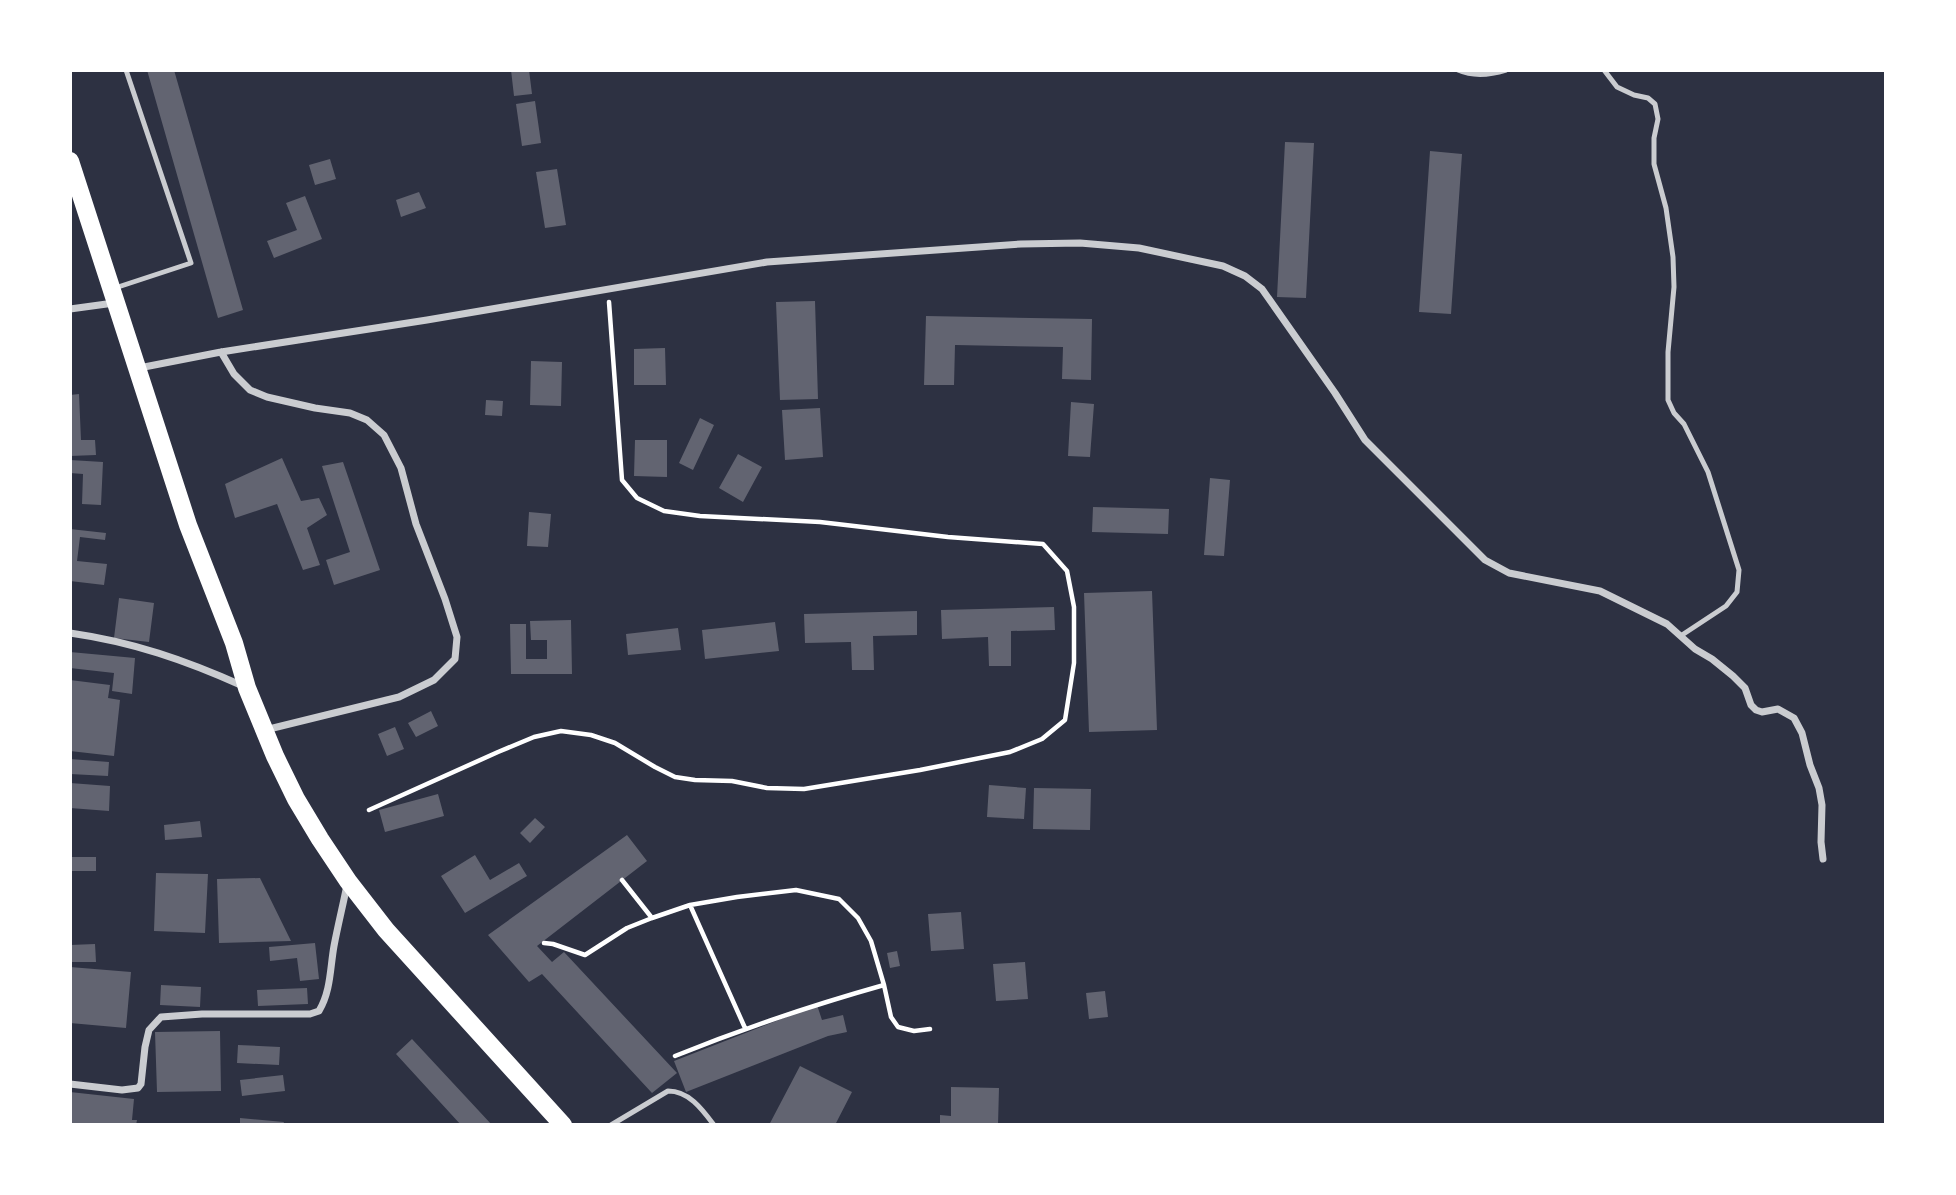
<svg xmlns="http://www.w3.org/2000/svg" width="1956" height="1195" viewBox="0 0 1956 1195" font-family="'Source Sans 3',sans-serif">
  <rect width="100%" height="100%" fill="#2d3142"/>
  <path fill="#626471" d="M 147,70 L 174,70 L 243,310 L 218,318 Z
    M 511,70 L 529,70 L 532,94 L 514,96 Z
    M 535,101 L 541,143 L 522,146 L 516,104 Z
    M 1285,142 L 1314,143 L 1306,298 L 1277,297 Z
    M 1430,151 L 1462,154 L 1451,314 L 1419,312 Z
    M 330,159 L 336,179 L 315,185 L 309,165 Z
    M 557,169 L 566,225 L 545,228 L 536,172 Z
    M 419,192 L 426,208 L 401,217 L 396,200 Z
    M 305,196 L 322,239 L 274,258 L 267,241 L 297,230 L 286,203 Z
    M 815,301 L 818,399 L 780,400 L 776,302 Z
    M 926,316 L 1092,319 L 1091,380 L 1062,379 L 1063,347 L 955,345 L 954,385 L 924,385 Z
    M 665,348 L 666,385 L 634,385 L 634,349 Z
    M 531,361 L 562,362 L 561,406 L 530,405 Z
    M 79,394 L 81,440 L 95,440 L 96,455 L 70,456 L 70,395 Z
    M 486,400 L 503,401 L 502,416 L 485,415 Z
    M 1071,402 L 1094,404 L 1090,457 L 1068,456 Z
    M 820,408 L 823,457 L 785,460 L 782,410 Z
    M 700,418 L 714,425 L 693,470 L 679,463 Z
    M 635,440 L 667,440 L 667,477 L 634,476 Z
    M 738,454 L 762,467 L 743,502 L 719,488 Z
    M 282,458 L 301,501 L 319,498 L 327,515 L 307,528 L 320,565 L 303,570 L 277,504 L 235,518 L 225,484 Z
    M 70,460 L 103,462 L 101,505 L 82,504 L 83,474 L 70,473 Z
    M 343,462 L 380,570 L 334,585 L 326,560 L 350,552 L 322,466 Z
    M 1210,478 L 1230,480 L 1224,556 L 1204,555 Z
    M 1093,507 L 1169,509 L 1168,534 L 1092,532 Z
    M 529,512 L 551,514 L 548,547 L 527,546 Z
    M 70,529 L 106,533 L 105,540 L 80,537 L 77,561 L 107,564 L 104,585 L 70,581 Z
    M 1152,591 L 1157,730 L 1089,732 L 1084,593 Z
    M 119,598 L 154,603 L 149,642 L 114,638 Z
    M 1054,607 L 1055,630 L 1011,631 L 1011,666 L 989,666 L 988,637 L 942,639 L 941,610 Z
    M 917,611 L 917,635 L 873,636 L 874,670 L 852,670 L 851,642 L 805,643 L 804,614 Z
    M 571,620 L 572,674 L 511,674 L 510,624 L 526,624 L 526,659 L 547,659 L 547,640 L 531,640 L 530,621 Z
    M 775,622 L 779,651 L 705,659 L 702,630 Z
    M 678,628 L 681,650 L 628,655 L 626,634 Z
    M 70,652 L 135,658 L 132,694 L 112,691 L 114,673 L 70,668 Z
    M 70,680 L 110,685 L 108,698 L 120,700 L 114,756 L 70,751 Z
    M 431,711 L 438,726 L 416,737 L 408,723 Z
    M 395,727 L 404,749 L 387,756 L 378,734 Z
    M 70,759 L 109,762 L 108,776 L 70,774 Z
    M 70,783 L 110,786 L 109,811 L 70,808 Z
    M 989,785 L 1026,788 L 1024,819 L 987,817 Z
    M 1034,788 L 1091,789 L 1090,830 L 1033,829 Z
    M 438,794 L 444,816 L 385,832 L 379,810 Z
    M 535,818 L 545,827 L 530,843 L 520,833 Z
    M 200,821 L 202,837 L 165,840 L 164,825 Z
    M 627,835 L 647,861 L 537,946 L 552,962 L 564,952 L 677,1073 L 652,1093 L 542,974 L 529,982 L 488,935 Z
    M 475,855 L 490,880 L 519,863 L 527,876 L 465,913 L 441,876 Z
    M 70,857 L 96,857 L 96,871 L 70,871 Z
    M 156,873 L 208,874 L 205,933 L 154,931 Z
    M 260,878 L 291,941 L 219,943 L 217,879 Z
    M 961,912 L 964,949 L 931,951 L 928,914 Z
    M 315,943 L 319,979 L 300,981 L 297,958 L 270,961 L 269,947 Z
    M 95,944 L 96,962 L 70,962 L 70,945 Z
    M 897,951 L 900,966 L 890,968 L 887,953 Z
    M 1025,962 L 1028,999 L 996,1001 L 993,964 Z
    M 70,967 L 131,972 L 126,1028 L 70,1023 Z
    M 161,985 L 201,987 L 200,1007 L 160,1005 Z
    M 307,988 L 308,1004 L 258,1006 L 257,990 Z
    M 1105,991 L 1108,1017 L 1089,1019 L 1086,993 Z
    M 817,1005 L 822,1020 L 843,1015 L 847,1032 L 828,1036 L 686,1092 L 674,1061 Z
    M 220,1031 L 221,1091 L 157,1092 L 155,1032 Z
    M 412,1039 L 492,1125 L 461,1125 L 396,1054 Z
    M 238,1045 L 280,1047 L 279,1065 L 237,1063 Z
    M 800,1066 L 852,1092 L 835,1125 L 769,1125 Z
    M 283,1075 L 285,1091 L 242,1096 L 240,1080 Z
    M 951,1087 L 999,1088 L 998,1125 L 940,1125 L 940,1115 L 951,1116 Z
    M 70,1092 L 134,1099 L 132,1120 L 137,1120 L 136,1125 L 70,1125 Z
    M 240,1118 L 284,1122 L 283,1125 L 240,1125 Z"/>
  <g fill="none" stroke-linecap="round" stroke-linejoin="round">
    <path stroke="#fff" stroke-width="4.5" d="M 369,810 L 498,752 L 534,737 L 561,731 L 591,735 L 615,743 L 655,767 L 675,777 L 695,780 L 732,781 L 767,788 L 804,789 L 920,770 L 1010,752 L 1042,739 L 1065,720 L 1074,663 L 1074,607 L 1067,571 L 1043,544 L 948,537 L 820,522 L 700,516 L 664,511 L 637,498 L 622,480 L 609,302
      M 622,880 L 652,918
      M 690,905 L 745,1028
      M 544,943 L 553,944 L 585,955 L 627,928 L 652,918 L 690,905 L 737,897 L 796,890 L 839,899 L 858,918 L 871,941 L 884,985 L 891,1017 L 898,1027 L 914,1031 L 930,1029
      M 675,1056 C 744,1028 813,1005 884,985"/>
    <path stroke="#caccd0" stroke-width="5" d="M 1458,70 C 1474,77 1490,75 1506,70
      M 1604,70 L 1617,87 L 1634,95 L 1648,98 L 1655,104 L 1658,119 L 1654,138 L 1654,164 L 1666,208 L 1673,257 L 1674,287 L 1668,352 L 1668,400 L 1674,413 L 1684,424 L 1708,472 L 1739,570 L 1737,592 L 1726,606 L 1682,635
      M 115,288 L 191,263 L 126,70
      M 611,1125 L 668,1091 C 689,1091 702,1109 714,1125"/>
    <path stroke="#caccd0" stroke-width="7" d="M 70,309 L 114,303
      M 221,352 L 234,374 L 250,390 L 267,397 L 315,408 L 350,413 L 367,420 L 384,435 L 401,468 L 416,524 L 445,599 L 457,637 L 455,659 L 434,680 L 399,697 L 265,730
      M 139,368 L 221,352 L 427,320 L 767,262 L 1021,244 L 1080,243 L 1139,248 L 1223,266 L 1245,276 L 1262,289 L 1335,393 L 1365,440 L 1485,560 L 1509,573 L 1600,591 L 1667,624 L 1695,649 L 1712,659 L 1733,676 L 1745,688 L 1751,705 L 1756,710 L 1762,712 L 1778,709 L 1794,718 L 1802,733 L 1810,765 L 1819,788 L 1822,805 L 1821,842 L 1823,859
      M 70,633 C 133,642 185,660 243,686
      M 70,1084 L 122,1090 L 138,1088 L 141,1084 L 145,1047 L 149,1030 L 161,1017 L 202,1014 L 310,1014 L 319,1011 C 331,991 330,968 334,946 C 338,925 343,905 347,885"/>
    <path stroke="#fff" stroke-width="18" d="M 70,161 L 188,525 L 234,643 L 247,688 L 275,756 L 296,799 L 320,839 L 348,881 L 386,930 L 563,1125"/>
  </g>
  <rect width="1956" height="1195" fill="none" stroke="#ffffff" stroke-width="144"/>
</svg>
